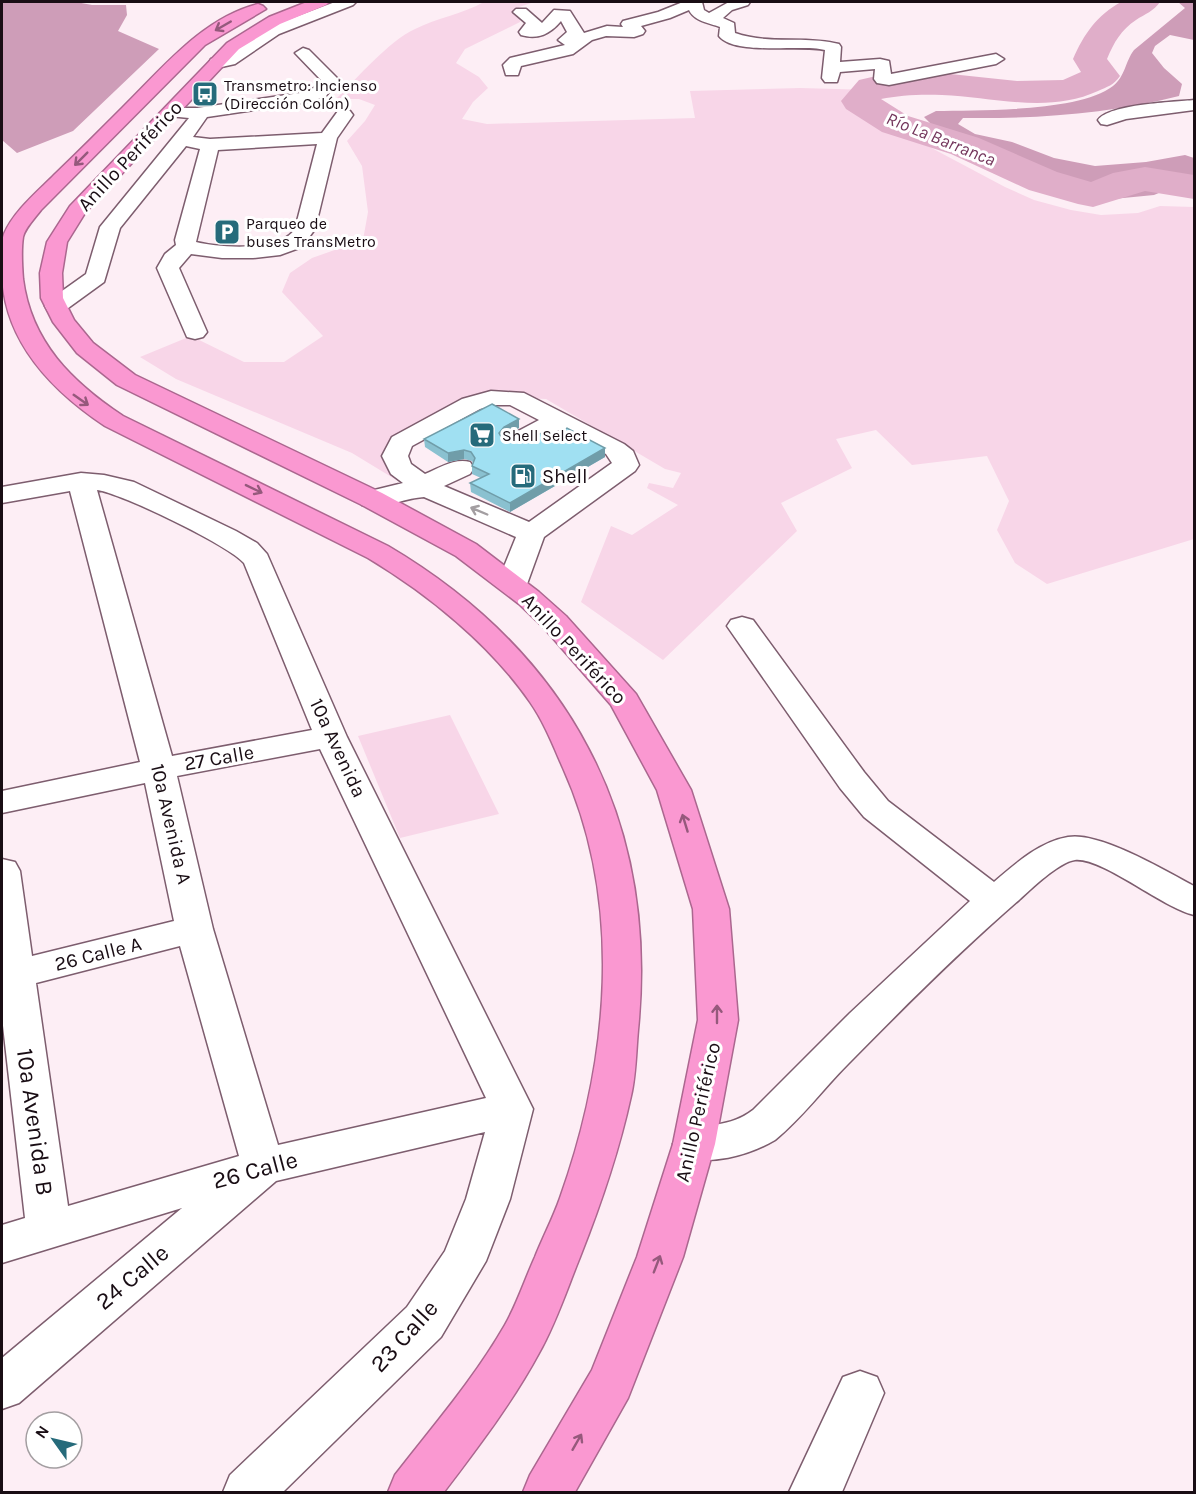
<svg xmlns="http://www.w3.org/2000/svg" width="1196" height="1494" viewBox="0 0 1196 1494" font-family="Karla,sans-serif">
  <rect width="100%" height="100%" fill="#fdeef5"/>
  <path fill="#f8d6e8" d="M 484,2 L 534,2 L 519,7 L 520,22 L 465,49 L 456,63 L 479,77 L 488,88 L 473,102 L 462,119 L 487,124 L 695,118 L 690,91 L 800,88 L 872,90 L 858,98 L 862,111 L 1005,187 L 1034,200 L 1071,210 L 1101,215 L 1138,213 L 1160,206 L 1194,207 L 1194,539 L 1047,584 L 1015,563 L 997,530 L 1009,501 L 987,456 L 912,465 L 876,430 L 836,439 L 852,468 L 781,503 L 797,531 L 663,660 L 581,602 L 611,526 L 632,535 L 678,505 L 647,488 L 649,483 L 673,488 L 681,473 L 665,469 L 546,399 L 493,397 L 396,450 L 398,481 L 352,453 L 176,379 L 140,357 L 191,336 L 244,362 L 284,362 L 323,336 L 282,292 L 290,273 L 312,258 L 363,240 L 368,212 L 362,166 L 347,141 L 365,121 L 375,105 L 359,99 L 336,99 C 357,78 389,41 415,29 C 437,18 462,14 484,2 Z
    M 450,715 L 499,814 L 400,838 L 358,736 Z"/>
  <path fill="#ce9db8" d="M 2,2 L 76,2 L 92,5 L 126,5 L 127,15 L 118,31 L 159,49 L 73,131 L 17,153 L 2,140 Z
    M 1178,2 L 1194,2 L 1194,40 L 1170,35 L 1155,46 L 1152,53 L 1164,68 L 1182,84 L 1179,96 C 1109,114 1035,119 963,118 L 958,124 L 975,134 L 1012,142 L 1054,158 L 1095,166 L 1146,162 L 1185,155 L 1194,158 L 1194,184 L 1183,183 L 1154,195 L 1113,199 L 1063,190 L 1034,180 L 936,129 L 924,117 L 936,111 C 979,110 1080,112 1113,86 C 1125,77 1125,62 1134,50 L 1185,8 Z"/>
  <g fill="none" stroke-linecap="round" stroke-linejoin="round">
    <path fill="#e0aec9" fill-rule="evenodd" d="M 1121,2 L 1160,2 C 1154,11 1145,14 1136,20 C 1121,30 1114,42 1107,59 L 1120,76 C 1114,85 1107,87 1098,91 C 1048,114 994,97 942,95 C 923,94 899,95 881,99 L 908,116 L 979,138 L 1057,172 L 1091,182 L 1113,173 L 1145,167 L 1194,175 L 1194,199 L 1145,191 L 1093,207 L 1078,204 L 1029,190 L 951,154 L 882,132 L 846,109 L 841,101 L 859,80 L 872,77 L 941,73 L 1017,81 L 1063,80 L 1081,72 L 1073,59 C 1084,34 1097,15 1121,2 Z"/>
    <g stroke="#7d5d6e" stroke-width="3">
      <path id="minor" d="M 335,2 L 356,2 L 353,5 L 279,34 L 235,64 L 217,68 L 209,63 L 211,59 L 223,56 L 267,28 Z
        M 683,2 L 702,2 L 704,10 L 709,13 L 729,2 L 750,2 L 748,5 L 732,10 L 723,18 L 734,23 L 735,33 C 769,45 805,35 839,44 L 841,47 L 840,62 L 880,59 L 889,61 L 891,74 L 996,54 L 1004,59 L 996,64 L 889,85 L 877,83 L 874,79 L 875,69 L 840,72 L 837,82 L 825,82 L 822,78 L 825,50 C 800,44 735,56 719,36 L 720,27 C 709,23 694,21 689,10 L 670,18 L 641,26 L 645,31 L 643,34 L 634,37 L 606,36 L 592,40 L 573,54 L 521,66 L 518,75 L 506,75 L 503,65 L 510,58 L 565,45 L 558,40 L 567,32 L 561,21 C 550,34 538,40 521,35 L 519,32 L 526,23 L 513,12 L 516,9 L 526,9 L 542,23 L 554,10 L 570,11 L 584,33 L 607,26 L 623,27 L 621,24 L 623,21 L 658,12 Z
        M 303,48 L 309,50 L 339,80 L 326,96 L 309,102 L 207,117 L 193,137 L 210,139 L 322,133 L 338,111 L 350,111 L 353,115 L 337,138 L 315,229 L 302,247 L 280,255 L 253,258 L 222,258 L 191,254 L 179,268 L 207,332 L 203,337 L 195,339 L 187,337 L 157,268 L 165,254 L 176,245 L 175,240 L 200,149 L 186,146 L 120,228 L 104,282 L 64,311 L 56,313 L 48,311 L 45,306 L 48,301 L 86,274 L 100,227 L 189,118 L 169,116 L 166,112 L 169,108 L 197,108 L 300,93 L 314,88 L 321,80 L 295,53 ZM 317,144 L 295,229 C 280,252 221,248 196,242 L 218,150 Z
        M 1194,100 L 1194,110 L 1126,119 L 1107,125 L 1101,124 L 1098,120 C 1109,104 1174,102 1194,100 Z
        M 491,391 L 524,393 L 624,444 L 633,451 L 639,465 L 635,471 L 544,537 L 527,584 L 522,590 L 512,593 L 502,590 L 497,584 L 516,537 L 424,497 C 404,498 382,510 362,505 L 358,499 L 362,493 L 403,483 L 391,474 L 382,456 L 392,437 L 462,399 ZM 493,405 L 510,405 L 539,420 L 505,438 L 501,443 L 505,448 C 524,453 542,439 558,430 L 606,454 L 612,463 L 529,522 L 444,486 L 470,474 L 474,468 L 470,462 C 454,458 440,468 425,474 L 411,464 L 408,456 L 412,446 L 480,409 Z
        M 81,473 L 104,475 L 134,482 L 236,531 L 257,543 L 267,554 L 347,737 L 533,1109 L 510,1199 L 486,1261 L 441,1337 L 283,1492 L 223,1492 L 230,1475 L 407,1307 L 445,1251 L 466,1199 L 485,1132 L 276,1181 L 19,1403 L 2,1409 L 2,1358 L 182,1208 L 2,1263 L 2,1225 L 25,1218 L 2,1017 L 2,859 L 15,862 L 20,871 L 32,956 L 174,921 L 145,783 L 2,813 L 2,791 L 140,762 L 70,491 L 2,503 L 2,487 ZM 97,490 C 121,493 228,545 244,563 L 312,730 L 172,756 ZM 320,749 L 486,1098 L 278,1145 L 213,929 L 177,776 ZM 180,946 L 239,1156 L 68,1206 L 36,983 Z
        M 742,617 L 753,620 L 864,772 L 888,801 L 994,882 C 1015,864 1039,842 1068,837 C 1099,831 1166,871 1194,886 L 1194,915 C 1163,908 1102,857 1075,860 C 1059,862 1031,889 1019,900 C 959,952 903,1008 848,1064 C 823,1089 802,1118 775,1140 C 748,1156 709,1166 679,1156 L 673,1144 L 679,1132 C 706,1123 730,1128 753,1110 L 850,1013 L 970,901 L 864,817 L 840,788 L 727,626 L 731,620 Z
        M 860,1371 L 877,1377 L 884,1393 L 842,1492 L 789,1492 L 843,1377 Z"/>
    </g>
    <g stroke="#ab678f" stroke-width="3">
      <path id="highway" d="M 307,2 L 329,2 L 326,5 L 280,24 L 239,49 L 85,213 L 67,242 L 62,273 L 63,298 L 74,320 L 93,343 L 135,375 L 382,493 L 476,544 L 539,592 L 566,616 L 636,694 L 691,790 L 729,909 L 738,1020 L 715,1144 L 683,1257 L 628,1398 L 575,1492 L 523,1492 L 530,1475 L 592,1370 L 637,1257 L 673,1144 L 698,1020 L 693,909 L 657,790 L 611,705 L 544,628 L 519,604 L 456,556 L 362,505 L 117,385 L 77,353 L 53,322 L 41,298 L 40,273 L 47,242 L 70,206 L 227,43 L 269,17 Z
        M 258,4 L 263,6 L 266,9 L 205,45 L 41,210 C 35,218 25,228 23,237 C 21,250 22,266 23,279 C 31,342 72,382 123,416 L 388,546 C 569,653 659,820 638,1030 C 636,1052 636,1075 631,1096 C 619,1151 601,1204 580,1257 C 567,1289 556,1323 539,1353 C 512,1403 478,1447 444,1492 L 388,1492 L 395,1475 C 433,1426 474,1379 505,1325 C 517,1304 525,1279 535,1257 C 543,1237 553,1218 560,1198 C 609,1061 624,903 563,768 C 553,745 544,722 530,702 C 490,644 428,594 368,558 L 105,426 C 51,390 2,340 2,270 C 2,259 0,244 4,234 C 14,211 36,193 54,175 C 77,153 99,131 122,108 C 161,70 202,18 258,4 Z"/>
    </g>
    <use href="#minor" fill="#fff" fill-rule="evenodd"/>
    <use href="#highway" fill="#fa98d1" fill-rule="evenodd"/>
  </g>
  <path fill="#8ac1d0" d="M 519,419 L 519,428 L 504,436 L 502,438 L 504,442 L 519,442 L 551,438 L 605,457 L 510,512 L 471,492 L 470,483 L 481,478 L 472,474 L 472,466 L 473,463 L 472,461 L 464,459 L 448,462 L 425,447 L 424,439 Z"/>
  <path fill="#709da9" d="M 519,419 L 519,428 L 504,436 L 499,442 L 499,433 L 504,427 Z
    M 605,448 L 605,457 L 510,512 L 510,503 Z
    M 464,450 L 464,459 L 448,462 L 448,453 Z"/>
  <path fill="#a0e0f2" stroke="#709da9" stroke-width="1.5" d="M 492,404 L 519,419 L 504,427 L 499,433 L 504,442 L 519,442 L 542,433 L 551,438 L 567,428 L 605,448 L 510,503 L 470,483 L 489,474 L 472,466 L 475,458 L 471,452 L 464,450 L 448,453 L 424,439 Z"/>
  <defs><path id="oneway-shaft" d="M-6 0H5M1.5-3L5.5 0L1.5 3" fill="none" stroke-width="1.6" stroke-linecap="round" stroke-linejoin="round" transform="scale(1.5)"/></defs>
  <g stroke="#95597c">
    <use href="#oneway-shaft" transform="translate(223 26) rotate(150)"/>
    <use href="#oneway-shaft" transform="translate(81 159) rotate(135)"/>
    <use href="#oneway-shaft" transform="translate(81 400) rotate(35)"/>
    <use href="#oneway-shaft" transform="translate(254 489) rotate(26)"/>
    <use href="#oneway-shaft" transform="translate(685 823) rotate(-107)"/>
    <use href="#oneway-shaft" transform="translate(717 1014) rotate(-90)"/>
    <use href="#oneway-shaft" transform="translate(657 1264) rotate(-69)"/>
    <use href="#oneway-shaft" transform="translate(577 1442) rotate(-60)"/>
  </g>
  <use stroke="#a39ea1" href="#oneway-shaft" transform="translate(479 511) rotate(-157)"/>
  <defs>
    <g id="bus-square" transform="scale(1.35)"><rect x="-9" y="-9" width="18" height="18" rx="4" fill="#266b7b" stroke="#fff"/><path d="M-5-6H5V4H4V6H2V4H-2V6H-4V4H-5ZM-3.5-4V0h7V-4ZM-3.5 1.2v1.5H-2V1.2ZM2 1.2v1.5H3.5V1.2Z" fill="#fff"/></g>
    <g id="parking-square" transform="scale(1.35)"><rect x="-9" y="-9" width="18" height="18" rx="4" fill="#266b7b" stroke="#fff"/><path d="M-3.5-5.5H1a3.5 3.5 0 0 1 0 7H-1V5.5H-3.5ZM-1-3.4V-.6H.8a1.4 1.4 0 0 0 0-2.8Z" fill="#fff"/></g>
    <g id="supermarket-square" transform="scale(1.35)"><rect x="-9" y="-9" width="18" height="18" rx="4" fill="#266b7b" stroke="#fff"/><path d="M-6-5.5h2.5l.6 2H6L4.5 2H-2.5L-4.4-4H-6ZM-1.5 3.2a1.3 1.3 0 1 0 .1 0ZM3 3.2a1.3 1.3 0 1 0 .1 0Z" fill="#fff"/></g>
    <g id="fuel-square" transform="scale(1.35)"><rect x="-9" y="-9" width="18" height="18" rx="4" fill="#266b7b" stroke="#fff"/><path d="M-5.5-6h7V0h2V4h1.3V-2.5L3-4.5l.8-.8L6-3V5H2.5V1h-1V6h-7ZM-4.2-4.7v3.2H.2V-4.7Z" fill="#fff"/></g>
  </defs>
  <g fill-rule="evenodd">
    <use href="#bus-square" x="205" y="94"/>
    <use href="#parking-square" x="227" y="232"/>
    <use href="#supermarket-square" x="482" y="435"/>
    <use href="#fuel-square" x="523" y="476"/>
  </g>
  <g text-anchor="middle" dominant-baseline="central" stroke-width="6" stroke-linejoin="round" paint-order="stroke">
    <g font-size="16" fill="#190d14" stroke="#fff" text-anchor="start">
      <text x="224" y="85">Transmetro: Incienso<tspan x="224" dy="18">(Dirección Colón)</tspan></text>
      <text x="246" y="223">Parqueo de<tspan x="246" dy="18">buses TransMetro</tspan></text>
      <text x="502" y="435">Shell Select</text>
    </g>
    <g font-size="18" font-style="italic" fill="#73355b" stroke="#fff">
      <text transform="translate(941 139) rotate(22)">Río La Barranca</text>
    </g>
    <g font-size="20" fill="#190d14" stroke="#fff">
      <text transform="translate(130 156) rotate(-47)">Anillo Periférico</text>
      <text transform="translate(574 649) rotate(47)">Anillo Periférico</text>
      <text transform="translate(338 748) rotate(65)">10a Avenida</text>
      <text transform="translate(219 758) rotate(-10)">27 Calle</text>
      <text transform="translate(171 824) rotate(77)">10a Avenida A</text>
      <text transform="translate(98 954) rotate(-14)">26 Calle A</text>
      <text transform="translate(698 1112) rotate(-77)">Anillo Periférico</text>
    </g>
    <g font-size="20" fill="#190d14" stroke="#fff" text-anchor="start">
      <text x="542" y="476">Shell</text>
    </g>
    <g font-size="24" fill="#190d14" stroke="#fff">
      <text transform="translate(35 1122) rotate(82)">10a Avenida B</text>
      <text transform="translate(255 1170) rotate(-15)">26 Calle</text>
      <text transform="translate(132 1277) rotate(-40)">24 Calle</text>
      <text transform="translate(404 1336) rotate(-48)">23 Calle</text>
    </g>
  </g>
  <rect width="1196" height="1494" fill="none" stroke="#190d14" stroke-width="6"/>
  <g transform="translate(54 1440) rotate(304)"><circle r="28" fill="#ffffff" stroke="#a39ea1" stroke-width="1.5"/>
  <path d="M0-4.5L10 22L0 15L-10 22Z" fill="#266b7b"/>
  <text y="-9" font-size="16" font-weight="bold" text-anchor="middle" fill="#190d14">N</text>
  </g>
</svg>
